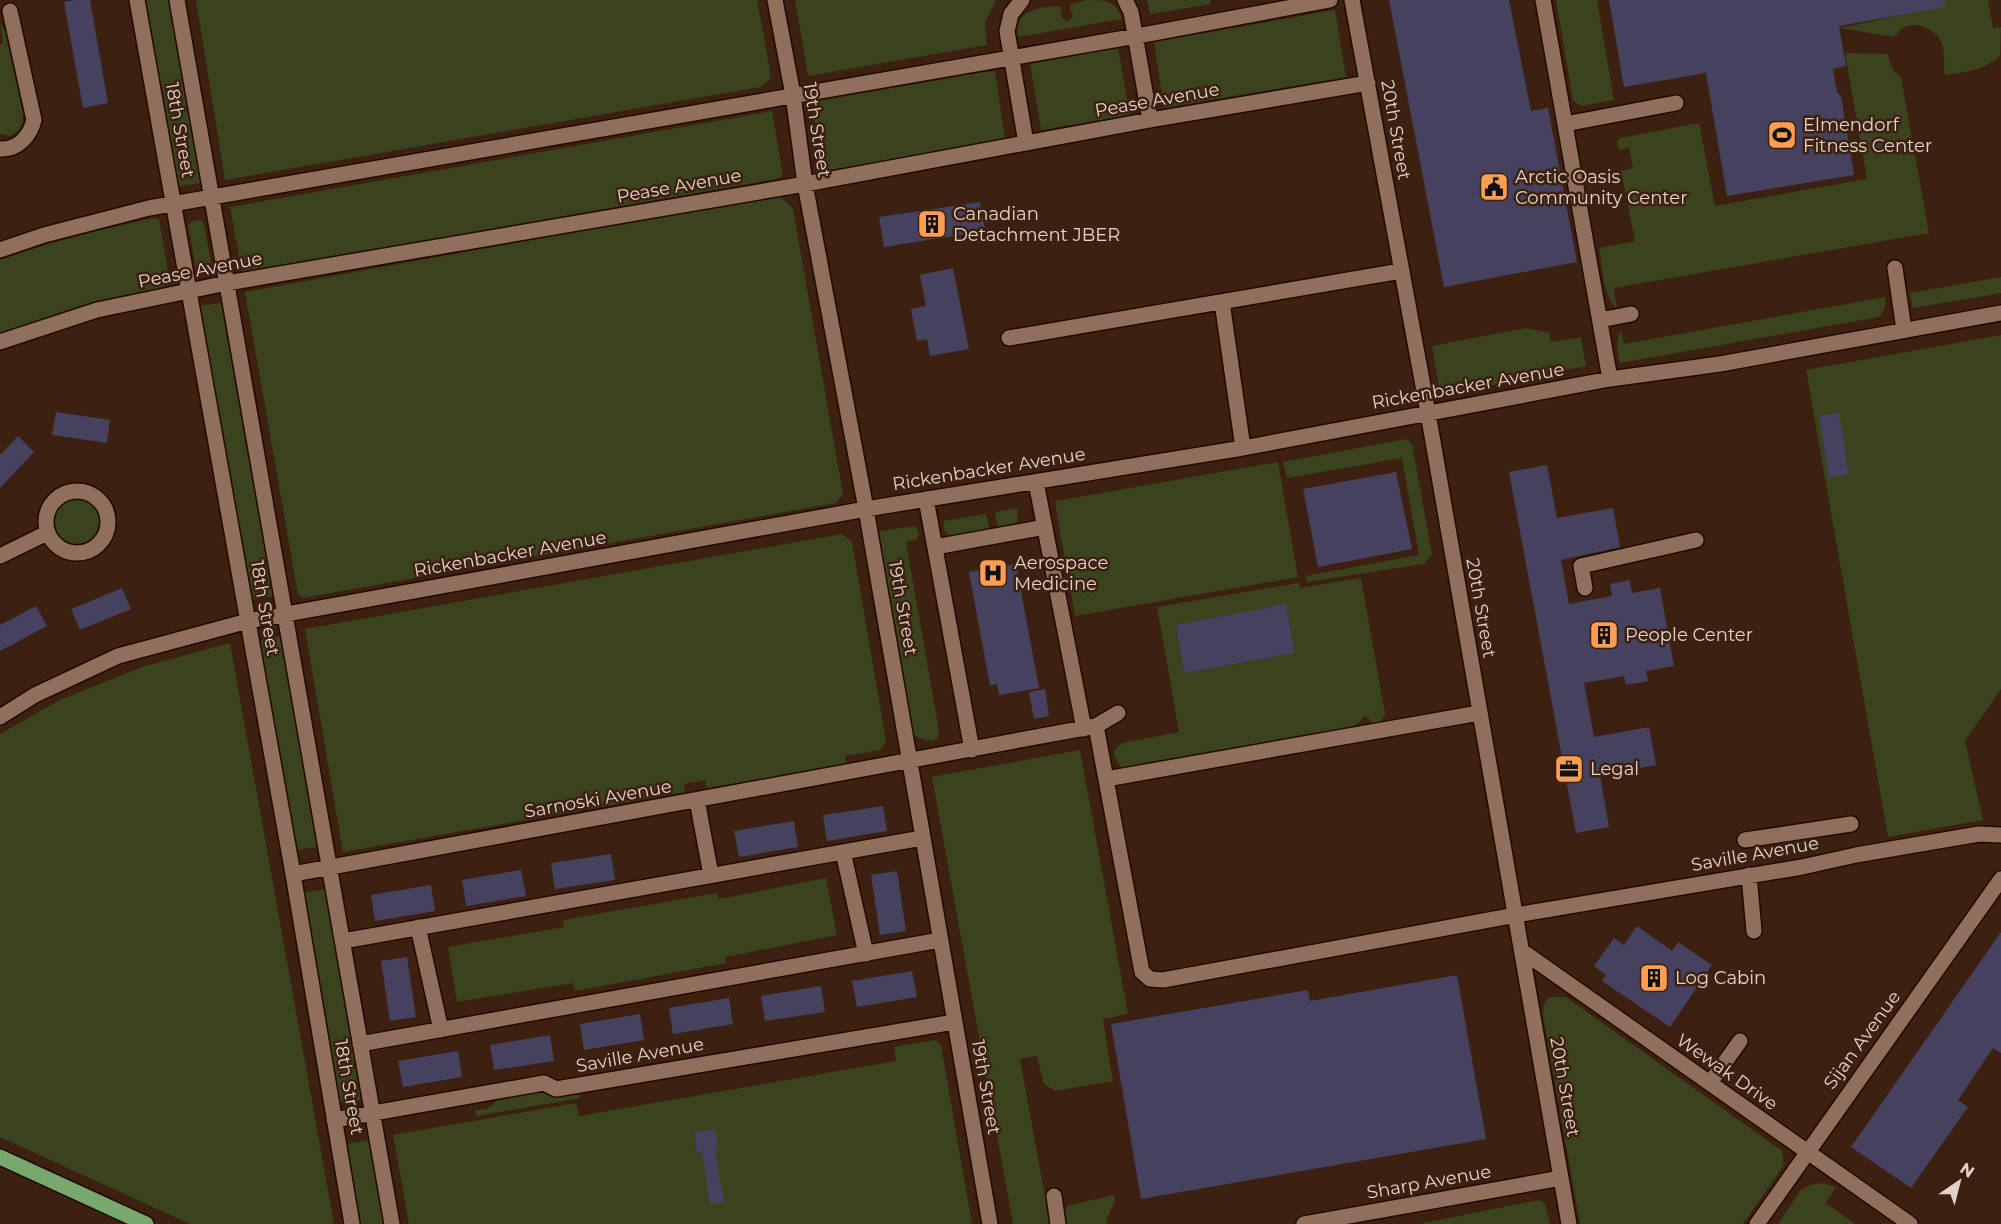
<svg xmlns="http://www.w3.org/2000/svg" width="2001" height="1224" viewBox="0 0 2001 1224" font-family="Montserrat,sans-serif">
  <rect width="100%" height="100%" fill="#3c2111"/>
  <path fill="#3a431e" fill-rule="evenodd" d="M 146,0 L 168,0 L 201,183 L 179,186 Z
    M 196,0 L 757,0 L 771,75 L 769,80 L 760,87 L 225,180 Z
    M 795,0 L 996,0 L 985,23 L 987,45 L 808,76 Z
    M 1087,0 C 1104,0 1117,0 1122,19 L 1018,37 C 1013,10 1039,7 1060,6 L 1062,8 L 1061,16 L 1065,20 L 1068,21 L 1073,16 L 1070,8 L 1071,4 Z
    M 1147,0 L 1210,0 L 1211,4 L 1150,14 Z
    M 1556,0 L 1597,0 L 1614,100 L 1582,106 L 1573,101 Z
    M 1924,0 L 1988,0 L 1993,28 L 2001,27 L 2000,56 C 1982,71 1967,72 1945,75 C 1943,64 1946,53 1941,42 C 1936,30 1918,21 1905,27 C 1901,29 1897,34 1894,37 L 1840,28 L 1925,10 Z
    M 1335,10 L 1346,77 L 1164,108 L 1154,42 Z
    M 0,24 L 5,30 L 23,114 C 23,125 21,131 10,136 L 0,134 L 0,44 L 3,43 Z
    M 1118,47 L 1130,115 L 1041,130 L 1030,63 Z
    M 1845,53 L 1888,54 C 1890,64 1892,71 1901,77 L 1929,233 L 1614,288 L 1617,309 C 1602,294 1603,268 1599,248 L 1635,241 L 1621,171 L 1633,168 L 1629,148 L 1619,150 L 1617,141 L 1620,138 L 1699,123 L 1715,206 L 1867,179 Z
    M 984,72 L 995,72 L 1005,138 L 999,140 L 830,170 L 823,169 L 812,105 L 818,101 Z
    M 772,111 L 783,176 L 775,179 L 242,273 L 230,207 Z
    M 779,195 L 793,209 L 843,494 L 836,503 L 303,598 L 298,594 L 245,292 Z
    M 154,218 L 159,219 L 170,283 L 167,286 L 81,307 L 0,333 L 0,260 C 50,242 102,229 154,218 Z
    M 200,220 L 204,224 L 211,264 L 207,269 L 199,270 L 196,267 L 188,226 L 192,221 Z
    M 2001,277 L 2001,293 L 1913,308 L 1910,293 Z
    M 1886,297 L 1884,310 L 1879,317 L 1620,363 C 1617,352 1615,341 1621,330 L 1624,344 Z
    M 221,303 L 273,596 L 251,600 L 200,306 Z
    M 1526,328 L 1549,333 L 1551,342 L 1581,337 L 1586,366 L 1453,393 L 1439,385 L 1432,346 Z
    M 2001,335 L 2001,689 L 1965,741 L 1983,820 L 1888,837 L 1806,370 ZM 1838,412 L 1849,474 L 1829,478 L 1819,416 Z
    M 1406,439 L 1412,444 L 1432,554 L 1424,564 L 1307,582 L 1306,576 L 1419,555 L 1402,458 L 1287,478 L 1283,462 Z
    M 1278,462 L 1298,577 L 1075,616 L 1056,508 L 1056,501 Z
    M54 521a23 23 0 1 1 46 0a23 23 0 1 1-46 0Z
    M 1017,508 L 1018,520 L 1016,525 L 998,532 L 995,512 Z
    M 986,514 L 990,533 L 954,539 C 946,534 942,530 944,521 Z
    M 915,526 L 919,533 L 917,539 L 906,542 L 939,731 L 938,738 C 930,743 924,739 915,736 L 912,731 L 878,535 L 880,531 Z
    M 842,534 L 852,542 L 886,741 L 880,750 L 845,756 L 846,765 L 707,788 L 705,780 L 684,784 L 685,792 L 343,852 L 305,629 Z
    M 1361,578 L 1385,714 L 1381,722 L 1368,726 L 1372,721 L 1365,716 L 1353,728 L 1129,768 L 1122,768 L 1117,762 L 1114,754 L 1117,747 L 1122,743 L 1179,732 L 1157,607 L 1299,583 L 1300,588 ZM 1286,605 L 1295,653 L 1184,673 L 1176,625 Z
    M 280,636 L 317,847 L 296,850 L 259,641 Z
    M 230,643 L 334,1224 L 190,1224 L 0,1137 L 0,734 L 60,700 L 142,667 Z
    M 1080,750 L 1128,1014 L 1103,1019 L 1113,1081 L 1055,1091 L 1044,1084 L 1037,1056 L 1020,1059 L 1050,1224 L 1013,1224 L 932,777 Z
    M 826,878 L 837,935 L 725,957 L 726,963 L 575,991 L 573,983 L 457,1002 L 448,947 L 564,927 L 563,920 L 717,893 L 719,899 Z
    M 325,889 L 361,1100 L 339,1102 L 303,893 Z
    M 1549,997 L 1566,997 L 1782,1151 L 1784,1165 L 1743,1224 L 1580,1224 L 1543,1015 L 1544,1004 Z
    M 935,1040 L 941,1045 L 972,1224 L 409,1224 L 393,1135 L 576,1103 L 579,1116 L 896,1061 L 894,1047 ZM 715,1129 L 717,1150 L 697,1153 L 694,1132 Z
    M 540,1089 L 579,1092 L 580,1098 L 476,1116 L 475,1110 L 487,1109 L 504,1095 Z
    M 369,1140 L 383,1224 L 361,1224 L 347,1144 Z
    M 1823,1183 L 1836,1187 L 1826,1203 L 1855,1224 L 1778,1224 L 1800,1191 L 1810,1185 Z
    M 1114,1195 L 1115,1200 L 1106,1222 L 1109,1224 L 1064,1224 L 1063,1215 L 1067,1206 Z
    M 1539,1200 L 1545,1203 L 1550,1224 L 1419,1224 Z"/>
  <path fill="#45415e" d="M 75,0 L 90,0 L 108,103 L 83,108 L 64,2 Z
    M 1389,0 L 1509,0 L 1531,111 L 1548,108 L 1577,262 L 1444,287 Z
    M 1609,0 L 1944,0 L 1945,7 L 1839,26 L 1846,66 L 1833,69 L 1837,92 L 1841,96 L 1854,175 L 1727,196 L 1706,73 L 1624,87 Z
    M 980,202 L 985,231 L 884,247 L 879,217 Z
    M 953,268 L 969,349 L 930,356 L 927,339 L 917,341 L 911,309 L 926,306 L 920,275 Z
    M 56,412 L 110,420 L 107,443 L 52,435 Z
    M 1839,412 L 1849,474 L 1829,478 L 1819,416 Z
    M 18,436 L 34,452 L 0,488 L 0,455 Z
    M 1547,465 L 1557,518 L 1613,508 L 1620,547 L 1561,560 L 1569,604 L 1612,596 L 1610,584 L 1630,580 L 1632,593 L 1660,588 L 1674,666 L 1646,671 L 1648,681 L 1626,685 L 1624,676 L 1584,683 L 1594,737 L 1649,727 L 1656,765 L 1600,775 L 1609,827 L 1576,833 L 1509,472 Z
    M 1396,472 L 1412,549 L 1318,567 L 1303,489 Z
    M 1016,564 L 1039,688 L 999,695 L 997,684 L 990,686 L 969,572 Z
    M 122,588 L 131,609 L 80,630 L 71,609 Z
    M 1286,604 L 1295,653 L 1184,673 L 1176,625 Z
    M 36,606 L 47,626 L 0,651 L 0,625 Z
    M 1045,689 L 1049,716 L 1034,719 L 1029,692 Z
    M 883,806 L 887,831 L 827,841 L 823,815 Z
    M 794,821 L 798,847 L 739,857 L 734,831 Z
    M 611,854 L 615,880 L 555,889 L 551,863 Z
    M 521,870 L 526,896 L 466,906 L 462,880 Z
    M 897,871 L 906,931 L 880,935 L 871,875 Z
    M 431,885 L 435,911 L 375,921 L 371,895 Z
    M 1637,926 L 1672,951 L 1678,942 L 1712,965 L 1670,1027 L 1602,981 L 1606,975 L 1594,966 L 1614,938 L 1624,945 Z
    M 2001,932 L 2001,1053 L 1993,1048 L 1958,1100 L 1968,1107 L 1911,1188 L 1851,1147 Z
    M 407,957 L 416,1017 L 390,1021 L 381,961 Z
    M 912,971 L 917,997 L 857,1007 L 852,981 Z
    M 1457,975 L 1486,1139 L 1141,1199 L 1111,1024 L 1308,990 L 1310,1001 Z
    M 821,986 L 825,1012 L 765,1021 L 761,996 Z
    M 729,998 L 733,1024 L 673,1034 L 669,1008 Z
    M 640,1014 L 644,1040 L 584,1050 L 580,1024 Z
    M 550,1035 L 554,1061 L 494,1070 L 490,1045 Z
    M 458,1051 L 462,1077 L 403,1087 L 398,1061 Z
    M 715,1129 L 718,1150 L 715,1150 L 724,1202 L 710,1204 L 702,1152 L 697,1153 L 694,1132 Z"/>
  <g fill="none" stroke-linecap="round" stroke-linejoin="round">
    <g stroke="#220a00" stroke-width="18">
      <path id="minor" d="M 137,0 L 293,874 L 352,1224
        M 177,0 L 392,1224
        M 775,0 L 793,95 L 805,184 L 866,509 L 990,1224
        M 1022,0 L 1011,14 L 1007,31 L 1026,143
        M 1125,0 L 1131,12 L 1150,120
        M 1352,0 L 1428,413 L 1569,1224
        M 1543,0 L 1610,379
        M 1565,124 L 1676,103
        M 0,149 C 18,150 30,136 34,120 L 10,11
        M 0,250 L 44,235 L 149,208 L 1148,34 L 1330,0
        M 1895,268 L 1904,330
        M 1222,302 L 1243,448
        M 1600,320 L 1631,314
        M 1009,338 L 1401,271
        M 0,342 L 97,310 L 227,283 L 805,184 L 1150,120 L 1368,83
        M 1036,482 L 1084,729
        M46 522a31 31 0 1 1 62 0a31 31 0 1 1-62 0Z
        M 926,499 L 972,750
        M 935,547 L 1045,527
        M 0,556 L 47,533
        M 1585,588 L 1581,566 L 1696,540
        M 0,717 L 35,695 L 118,656 L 248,621 L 866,509 L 1243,448 L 1610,379 L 1720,364 L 2001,313
        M 1096,726 L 1118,713
        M 1106,779 L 1479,713
        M 697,800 L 711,875
        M 1745,840 L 1851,824
        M 843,852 L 866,954
        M 293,874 L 1096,726 L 1142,972 L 1150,979 L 1163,980 L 1516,915 L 1802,867 L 1856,855 L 1979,834 L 2001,835
        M 1749,875 L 1754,931
        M 418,927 L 441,1030
        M 343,941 L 922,838
        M 1522,951 L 1910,1224
        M 360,1044 L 940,940
        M 1710,1083 L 1740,1041
        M 334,1120 L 544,1083 L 556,1089 L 954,1022
        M 1054,1196 L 1058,1224
        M 1304,1224 L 1561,1178
        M 1757,1224 L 2001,879"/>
    </g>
    <g stroke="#220a00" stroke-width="18">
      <path id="major" d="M 0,1157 L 146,1224"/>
    </g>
    <use href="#minor" stroke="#906f5d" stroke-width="15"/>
    <use href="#major" stroke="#77a86e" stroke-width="15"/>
  </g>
  <defs>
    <g id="stadium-square" transform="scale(1.5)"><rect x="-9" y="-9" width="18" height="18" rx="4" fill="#fb9e51" stroke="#3c2111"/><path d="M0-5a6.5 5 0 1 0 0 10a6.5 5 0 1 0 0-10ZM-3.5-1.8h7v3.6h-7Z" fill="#111"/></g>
    <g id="civic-square" transform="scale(1.5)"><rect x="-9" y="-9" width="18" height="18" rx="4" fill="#fb9e51" stroke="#3c2111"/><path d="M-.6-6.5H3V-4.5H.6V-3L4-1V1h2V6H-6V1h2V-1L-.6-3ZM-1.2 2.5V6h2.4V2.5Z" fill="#111"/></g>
    <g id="building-square" transform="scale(1.5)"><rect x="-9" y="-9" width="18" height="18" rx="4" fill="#fb9e51" stroke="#3c2111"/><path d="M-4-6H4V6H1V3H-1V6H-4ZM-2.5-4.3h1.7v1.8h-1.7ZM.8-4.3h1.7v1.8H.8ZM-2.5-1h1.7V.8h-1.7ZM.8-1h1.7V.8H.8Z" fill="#111"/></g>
    <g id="hospital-square" transform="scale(1.5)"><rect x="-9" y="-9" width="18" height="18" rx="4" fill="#fb9e51" stroke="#3c2111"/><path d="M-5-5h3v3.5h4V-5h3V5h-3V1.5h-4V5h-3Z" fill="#111"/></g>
    <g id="office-square" transform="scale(1.5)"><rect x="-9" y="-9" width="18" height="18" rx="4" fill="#fb9e51" stroke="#3c2111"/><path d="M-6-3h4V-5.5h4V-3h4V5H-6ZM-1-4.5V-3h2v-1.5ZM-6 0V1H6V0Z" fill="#111"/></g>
  </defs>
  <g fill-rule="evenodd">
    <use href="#stadium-square" x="1782" y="135"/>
    <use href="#civic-square" x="1494" y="187"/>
    <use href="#building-square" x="932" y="224"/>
    <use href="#hospital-square" x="993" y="573"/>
    <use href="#building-square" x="1604" y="635"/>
    <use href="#office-square" x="1569" y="769"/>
    <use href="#building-square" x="1654" y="978"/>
  </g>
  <g text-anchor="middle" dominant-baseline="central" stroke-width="5" stroke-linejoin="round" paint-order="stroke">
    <g font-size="18" fill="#e4d2c8" stroke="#3c2111">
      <text transform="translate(1157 100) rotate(-10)">Pease Avenue</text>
      <text transform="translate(180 130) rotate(80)">18th Street</text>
      <text transform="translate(817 130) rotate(81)">19th Street</text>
      <text transform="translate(1396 130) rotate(80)">20th Street</text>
      <text transform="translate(679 186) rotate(-10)">Pease Avenue</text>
      <text transform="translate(200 270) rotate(-11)">Pease Avenue</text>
      <text transform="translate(1468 386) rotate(-10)">Rickenbacker Avenue</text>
      <text transform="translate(989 469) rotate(-9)">Rickenbacker Avenue</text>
      <text transform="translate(510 554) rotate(-10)">Rickenbacker Avenue</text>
      <text transform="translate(265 608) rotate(80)">18th Street</text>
      <text transform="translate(903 608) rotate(80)">19th Street</text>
      <text transform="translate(1481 608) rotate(80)">20th Street</text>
      <text transform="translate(598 799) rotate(-10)">Sarnoski Avenue</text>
      <text transform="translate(1755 854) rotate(-10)">Saville Avenue</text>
      <text transform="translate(1862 1040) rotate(-54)">Sijan Avenue</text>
      <text transform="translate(640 1055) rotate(-10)">Saville Avenue</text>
      <text transform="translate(1727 1072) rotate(35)">Wewak Drive</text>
      <text transform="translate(349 1087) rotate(80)">18th Street</text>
      <text transform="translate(986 1087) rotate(80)">19th Street</text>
      <text transform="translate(1565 1087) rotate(80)">20th Street</text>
      <text transform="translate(1429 1182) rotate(-10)">Sharp Avenue</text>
    </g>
    <g font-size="18" fill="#e4d2c8" stroke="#3c2111" text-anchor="start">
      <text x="1803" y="125">Elmendorf<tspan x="1803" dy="21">Fitness Center</tspan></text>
      <text x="1515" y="177">Arctic Oasis<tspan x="1515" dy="21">Community Center</tspan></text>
      <text x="953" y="214">Canadian<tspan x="953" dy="21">Detachment JBER</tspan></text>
      <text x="1014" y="563">Aerospace<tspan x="1014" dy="21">Medicine</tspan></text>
      <text x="1625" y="635">People Center</text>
      <text x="1590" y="769">Legal</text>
      <text x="1675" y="978">Log Cabin</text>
    </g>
  </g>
  <g transform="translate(1959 1182) rotate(35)" stroke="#3c2111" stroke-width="4.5" paint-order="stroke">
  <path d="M0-4.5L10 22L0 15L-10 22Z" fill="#e4d2c8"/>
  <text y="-9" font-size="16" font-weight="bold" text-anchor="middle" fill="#e4d2c8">N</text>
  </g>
</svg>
